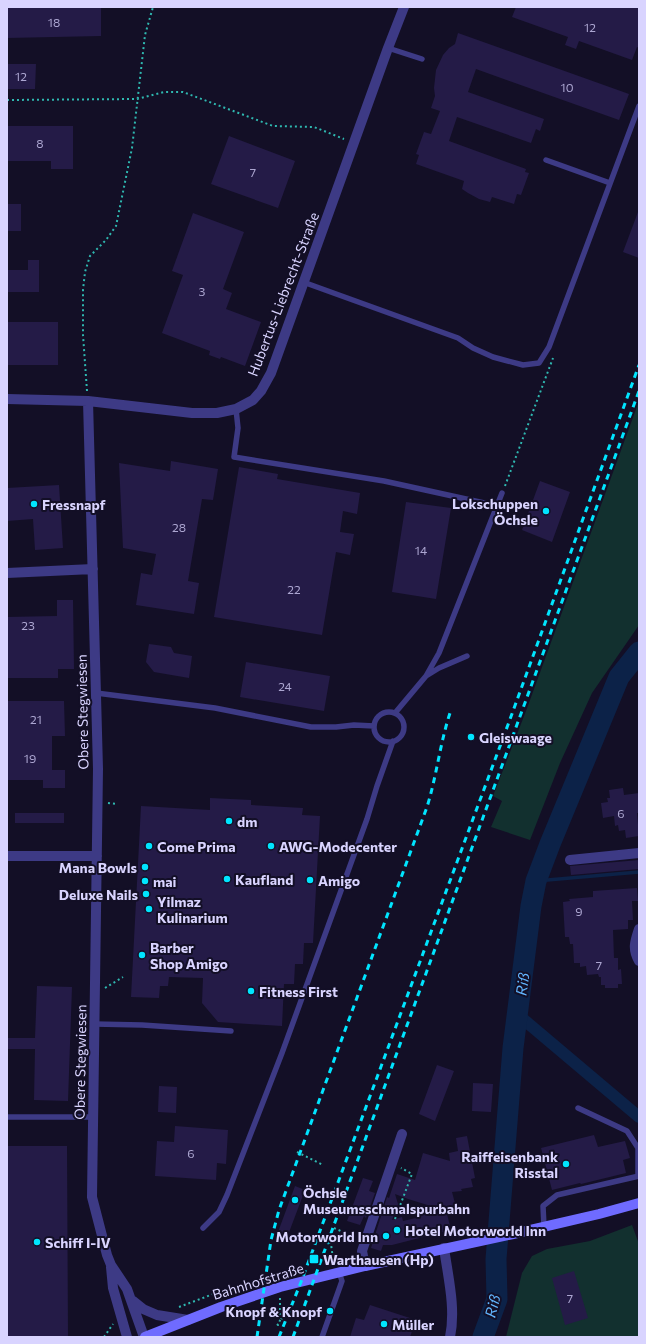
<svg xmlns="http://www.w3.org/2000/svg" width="646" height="1344" viewBox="0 0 646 1344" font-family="Commissioner,sans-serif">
  <rect width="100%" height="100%" fill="#130f26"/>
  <path fill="#12302f" d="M 639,401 L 639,625 L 592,693 L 560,763 L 530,840 L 491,827 L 502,801 L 493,796 L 526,711 Z
    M 632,1225 L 639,1244 L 639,1337 L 506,1337 L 522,1273 L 532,1256 L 547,1249 L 590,1241 Z"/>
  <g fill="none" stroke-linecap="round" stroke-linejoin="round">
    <path stroke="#0c2248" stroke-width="3.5" d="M 536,881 L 639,872"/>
    <path stroke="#0c2248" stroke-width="12" d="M 517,1014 L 639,1117"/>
    <path stroke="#0c2248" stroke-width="21" d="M 483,1337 L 497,1299 L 496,1259 L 513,1048 L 531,906 L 536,881 L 550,844 L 619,677 L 639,652"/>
  </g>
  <path fill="#241b47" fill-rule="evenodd" d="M 7,7 L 101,7 L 101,36 L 7,38 Z
    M 516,7 L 639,7 L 639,48 L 637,47 L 632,60 L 579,41 L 576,49 L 565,45 L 568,37 L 512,17 Z
    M 458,33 L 629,94 L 619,120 L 476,69 L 468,92 L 544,119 L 540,131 L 536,129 L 531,143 L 457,117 L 449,141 L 526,169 L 525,172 L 529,173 L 521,195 L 517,194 L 514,204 L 492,197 L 490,202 L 479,199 L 468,193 L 462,189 L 464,181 L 416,164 L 419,155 L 416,154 L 424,132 L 431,134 L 440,111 L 431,108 L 435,96 L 434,88 L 436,70 L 443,55 L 449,48 L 455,44 Z
    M 7,64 L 36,64 L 35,89 L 7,89 Z
    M 7,126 L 73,126 L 73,169 L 51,169 L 51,161 L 7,161 Z
    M 229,136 L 295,161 L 278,208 L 211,184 Z
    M 7,204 L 21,204 L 21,231 L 7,231 Z
    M 638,212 L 639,212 L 639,258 L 623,252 Z
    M 193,213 L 244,232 L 223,289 L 232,293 L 226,309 L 261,322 L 245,366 L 221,357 L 220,359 L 209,355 L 210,351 L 162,333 L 183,275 L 172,271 Z
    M 28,260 L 39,260 L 39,292 L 7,292 L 7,270 L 28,270 Z
    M 7,322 L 58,322 L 58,365 L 7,365 Z
    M 171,461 L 218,469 L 213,500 L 202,499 L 188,581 L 199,583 L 194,614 L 136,605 L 141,573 L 152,575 L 156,554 L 123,548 L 119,463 L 170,471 Z
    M 239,467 L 278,474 L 277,479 L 360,493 L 357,514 L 343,511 L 340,532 L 354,534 L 350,555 L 336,552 L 322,635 L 214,617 Z
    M 540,481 L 570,492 L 552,542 L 522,530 Z
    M 59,485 L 63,548 L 35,550 L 33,519 L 7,521 L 7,488 Z
    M 406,502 L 451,508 L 436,599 L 392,592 Z
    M 57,600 L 73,600 L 74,669 L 58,669 L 58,678 L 7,678 L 7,617 L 57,616 Z
    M 149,644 L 171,647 L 174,653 L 192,656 L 189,678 L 154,672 L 146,662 Z
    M 246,662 L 330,676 L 324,711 L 240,697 Z
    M 7,701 L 64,701 L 65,736 L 52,736 L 52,770 L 65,770 L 65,788 L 43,788 L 43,780 L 8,780 Z
    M 623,788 L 624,795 L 639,793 L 639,813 L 637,813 L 639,836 L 626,838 L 625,830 L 619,831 L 618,825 L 615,826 L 614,816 L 603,818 L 601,803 L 608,802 L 607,798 L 610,798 L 609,790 Z
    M 210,798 L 251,800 L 251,805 L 303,808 L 302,815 L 320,816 L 313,943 L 304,943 L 303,964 L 295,964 L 294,984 L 284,984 L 282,1026 L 218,1022 L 202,1003 L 203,978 L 169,977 L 168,986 L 160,986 L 159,998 L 131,997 L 141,806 L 210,810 Z
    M 15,813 L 64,813 L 64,823 L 15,823 Z
    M 639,860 L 639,869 L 571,875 L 570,866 Z
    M 637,888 L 638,901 L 632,901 L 633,920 L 628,920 L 628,929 L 613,930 L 614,958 L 618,958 L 618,970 L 621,969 L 622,984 L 618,984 L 618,988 L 605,988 L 605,985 L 601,985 L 601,977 L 599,977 L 598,974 L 587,975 L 586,966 L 580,967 L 580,963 L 574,963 L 573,944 L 570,944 L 569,937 L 565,937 L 563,902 L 570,901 L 569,899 L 593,897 L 593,891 Z
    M 37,986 L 72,987 L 68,1101 L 34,1100 L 35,1049 L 7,1049 L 7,1038 L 35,1038 Z
    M 437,1065 L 454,1071 L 435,1121 L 419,1114 Z
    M 473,1083 L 493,1084 L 491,1112 L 472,1111 Z
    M 159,1086 L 177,1087 L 176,1113 L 158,1112 Z
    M 175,1126 L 228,1130 L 226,1164 L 217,1163 L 216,1180 L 155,1176 L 157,1141 L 174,1142 Z
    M 594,1135 L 598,1147 L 625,1141 L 630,1158 L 623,1160 L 626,1173 L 581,1184 L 580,1183 L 552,1190 L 541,1148 Z
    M 467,1136 L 475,1178 L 471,1179 L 473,1187 L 461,1189 L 462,1191 L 452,1192 L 457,1211 L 447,1214 L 451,1230 L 392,1245 L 383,1245 L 381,1251 L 371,1248 L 387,1197 L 389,1198 L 397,1174 L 415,1180 L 423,1153 L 450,1161 L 449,1153 L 458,1151 L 456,1138 ZM 395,1194 L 408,1199 L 434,1207 L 418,1212 L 420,1217 L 403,1221 L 402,1217 L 392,1220 L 398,1204 Z
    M 7,1146 L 67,1146 L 68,1337 L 7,1337 Z
    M 363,1178 L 373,1181 L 369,1191 L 375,1193 L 366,1218 L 364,1216 L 360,1225 L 347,1221 Z
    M 295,1186 L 305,1190 L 288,1235 L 278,1232 Z
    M 574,1271 L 588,1318 L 565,1325 L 552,1278 Z
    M 370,1305 L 416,1320 L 410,1337 L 350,1337 L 356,1318 L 364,1320 Z"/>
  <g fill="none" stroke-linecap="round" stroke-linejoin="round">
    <path stroke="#2fb8b0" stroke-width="2" stroke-dasharray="2 3" stroke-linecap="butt" d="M 7,100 L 137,99 L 164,92 L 183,92 L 273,126 L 314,127 L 344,139
      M 87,391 L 83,335 L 83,290 L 85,272 L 90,256 L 106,240 L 116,226 L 132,148 L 145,35 L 153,7
      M 505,486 L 553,358
      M 108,803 L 117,804
      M 105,988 L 123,977
      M 297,1152 L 323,1165
      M 395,1219 L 412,1174 L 401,1168
      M 334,1228 L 343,1232
      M 329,1242 L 331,1244 L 333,1259 L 332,1264
      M 280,1298 L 280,1314 L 281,1318 L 283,1319
      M 179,1307 L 216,1293 L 245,1286
      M 277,1324 L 278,1325 L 281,1318
      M 104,1337 L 113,1324"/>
    <path stroke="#3d3a85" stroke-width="5.5" d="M 388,48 L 422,59
      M 546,160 L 610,183
      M 303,282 L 458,338 L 473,348 L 493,357 L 523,365 L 539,363 L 549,347 L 639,106
      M 236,409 L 238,428 L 234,457 L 384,481 L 498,506
      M 426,676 L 439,668 L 467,656
      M 96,693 L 215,708 L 311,727 L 336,727 L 354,725 L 374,726
      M374 727a15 15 0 1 1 30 0a15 15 0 1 1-30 0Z
      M 395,713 L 426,676 L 439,653 L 502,493
      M 94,1024 L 142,1025 L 231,1031
      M 578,1108 L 627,1131 L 638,1148 L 638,1176
      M 7,1117 L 93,1117
      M 544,1227 L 543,1206 L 557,1195 L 639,1176
      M 203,1228 L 219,1212 L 227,1195 L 282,1053 L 367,819 L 377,786 L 393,741
      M 322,1337 L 342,1281 L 339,1272"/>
    <path stroke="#3d3a85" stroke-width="10" d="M 7,399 L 88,401 L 192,413 L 217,413 L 236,409 L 253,400 L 261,391 L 271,373 L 388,48 L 404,7
      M 88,401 L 98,769 L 92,1197 L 107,1255 L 111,1265 L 127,1289 L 144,1337
      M 7,573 L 93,569
      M 7,856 L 97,856
      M 570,860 L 639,853
      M 639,929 C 635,941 632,949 639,961
      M 444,1248 C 448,1277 456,1308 450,1337
      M 365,1266 L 362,1251 L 402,1134
      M 111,1267 L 113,1288 L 127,1337
      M 133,1301 L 143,1309 L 157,1315 L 188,1320"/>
    <path stroke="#6f6bff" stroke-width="10" d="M 145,1337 L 221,1307 L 280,1287 L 365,1266 L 513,1234 L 599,1214 L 639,1203"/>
    <path stroke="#00e5ff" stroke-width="3" stroke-dasharray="6 5" stroke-linecap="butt" d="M 257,1337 L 271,1240 L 279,1210 L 427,807 C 437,775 440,742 451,710
      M 279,1337 L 301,1282 L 509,722 L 639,365
      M 293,1337 L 639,391"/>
  </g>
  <g fill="#00e5ff" stroke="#130f26" stroke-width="1.5">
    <circle cx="34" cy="504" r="4"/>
    <circle cx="546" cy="511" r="4"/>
    <circle cx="471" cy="737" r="4"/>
    <circle cx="229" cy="821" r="4"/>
    <circle cx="149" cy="846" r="4"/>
    <circle cx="271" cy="846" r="4"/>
    <circle cx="145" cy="867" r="4"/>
    <circle cx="227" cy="879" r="4"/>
    <circle cx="310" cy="880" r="4"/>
    <circle cx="145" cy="881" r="4"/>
    <circle cx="146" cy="894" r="4"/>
    <circle cx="149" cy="909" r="4"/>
    <circle cx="142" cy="955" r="4"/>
    <circle cx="251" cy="991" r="4"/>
    <circle cx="566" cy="1164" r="4"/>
    <circle cx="295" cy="1200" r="4"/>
    <circle cx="397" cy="1230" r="4"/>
    <circle cx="386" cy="1236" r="4"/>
    <circle cx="37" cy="1242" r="4"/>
    <rect x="309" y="1254" width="10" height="10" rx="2"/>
    <circle cx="330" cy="1311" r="4"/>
    <circle cx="384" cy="1324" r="4"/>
  </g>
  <g text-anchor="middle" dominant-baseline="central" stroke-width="4" stroke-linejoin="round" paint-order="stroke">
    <g font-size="12" fill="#aca6d1">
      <text x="54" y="22">18</text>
      <text x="590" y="27">12</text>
      <text x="21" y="76">12</text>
      <text x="567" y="87">10</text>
      <text x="40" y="143">8</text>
      <text x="253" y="172">7</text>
      <text x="202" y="291">3</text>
      <text x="179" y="527">28</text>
      <text x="421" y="550">14</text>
      <text x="294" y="589">22</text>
      <text x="28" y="625">23</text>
      <text x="285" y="686">24</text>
      <text x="36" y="719">21</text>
      <text x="30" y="758">19</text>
      <text x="621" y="813">6</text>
      <text x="579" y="911">9</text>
      <text x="599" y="965">7</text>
      <text x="191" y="1153">6</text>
      <text x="570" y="1298">7</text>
    </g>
    <g font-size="14" fill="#d9d4ff" stroke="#130f26">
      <text transform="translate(283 294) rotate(-69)">Hubertus-Liebrecht-Straße</text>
      <text transform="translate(82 712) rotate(-91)">Obere Stegwiesen</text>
      <text transform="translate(80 1062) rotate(-89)">Obere Stegwiesen</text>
      <text transform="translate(258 1281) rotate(-17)">Bahnhofstraße</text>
    </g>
    <g font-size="14" font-weight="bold" fill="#d9d4ff" stroke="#130f26" text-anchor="start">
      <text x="538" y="503" text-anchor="end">Lokschuppen<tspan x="538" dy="16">Öchsle</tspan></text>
      <text x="42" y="504">Fressnapf</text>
      <text x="479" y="737">Gleiswaage</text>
      <text x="237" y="821">dm</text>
      <text x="157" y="846">Come Prima</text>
      <text x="279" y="846">AWG-Modecenter</text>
      <text x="137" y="867" text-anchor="end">Mana Bowls</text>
      <text x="235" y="879">Kaufland</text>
      <text x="318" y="880">Amigo</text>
      <text x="153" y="881">mai</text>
      <text x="138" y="894" text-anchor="end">Deluxe Nails</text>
      <text x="157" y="901">Yilmaz<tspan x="157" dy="16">Kulinarium</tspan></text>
      <text x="150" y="947">Barber<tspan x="150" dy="16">Shop Amigo</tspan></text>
      <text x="259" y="991">Fitness First</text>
      <text x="558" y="1156" text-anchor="end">Raiffeisenbank<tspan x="558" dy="16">Risstal</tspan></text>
      <text x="303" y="1192">Öchsle<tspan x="303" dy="16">Museumsschmalspurbahn</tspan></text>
      <text x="405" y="1230">Hotel Motorworld Inn</text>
      <text x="378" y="1236" text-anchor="end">Motorworld Inn</text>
      <text x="45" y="1242">Schiff I-IV</text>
      <text x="323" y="1259">Warthausen (Hp)</text>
      <text x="322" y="1311" text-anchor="end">Knopf &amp; Knopf</text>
      <text x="392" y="1324">Müller</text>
    </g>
    <g font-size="15" font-style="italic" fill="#62b6ff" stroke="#130f26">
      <text transform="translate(522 984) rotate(-82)">Riß</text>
      <text transform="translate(492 1306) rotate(-76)">Riß</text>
    </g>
  </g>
  <rect width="646" height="1344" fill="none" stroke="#d9d4ff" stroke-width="16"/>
</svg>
